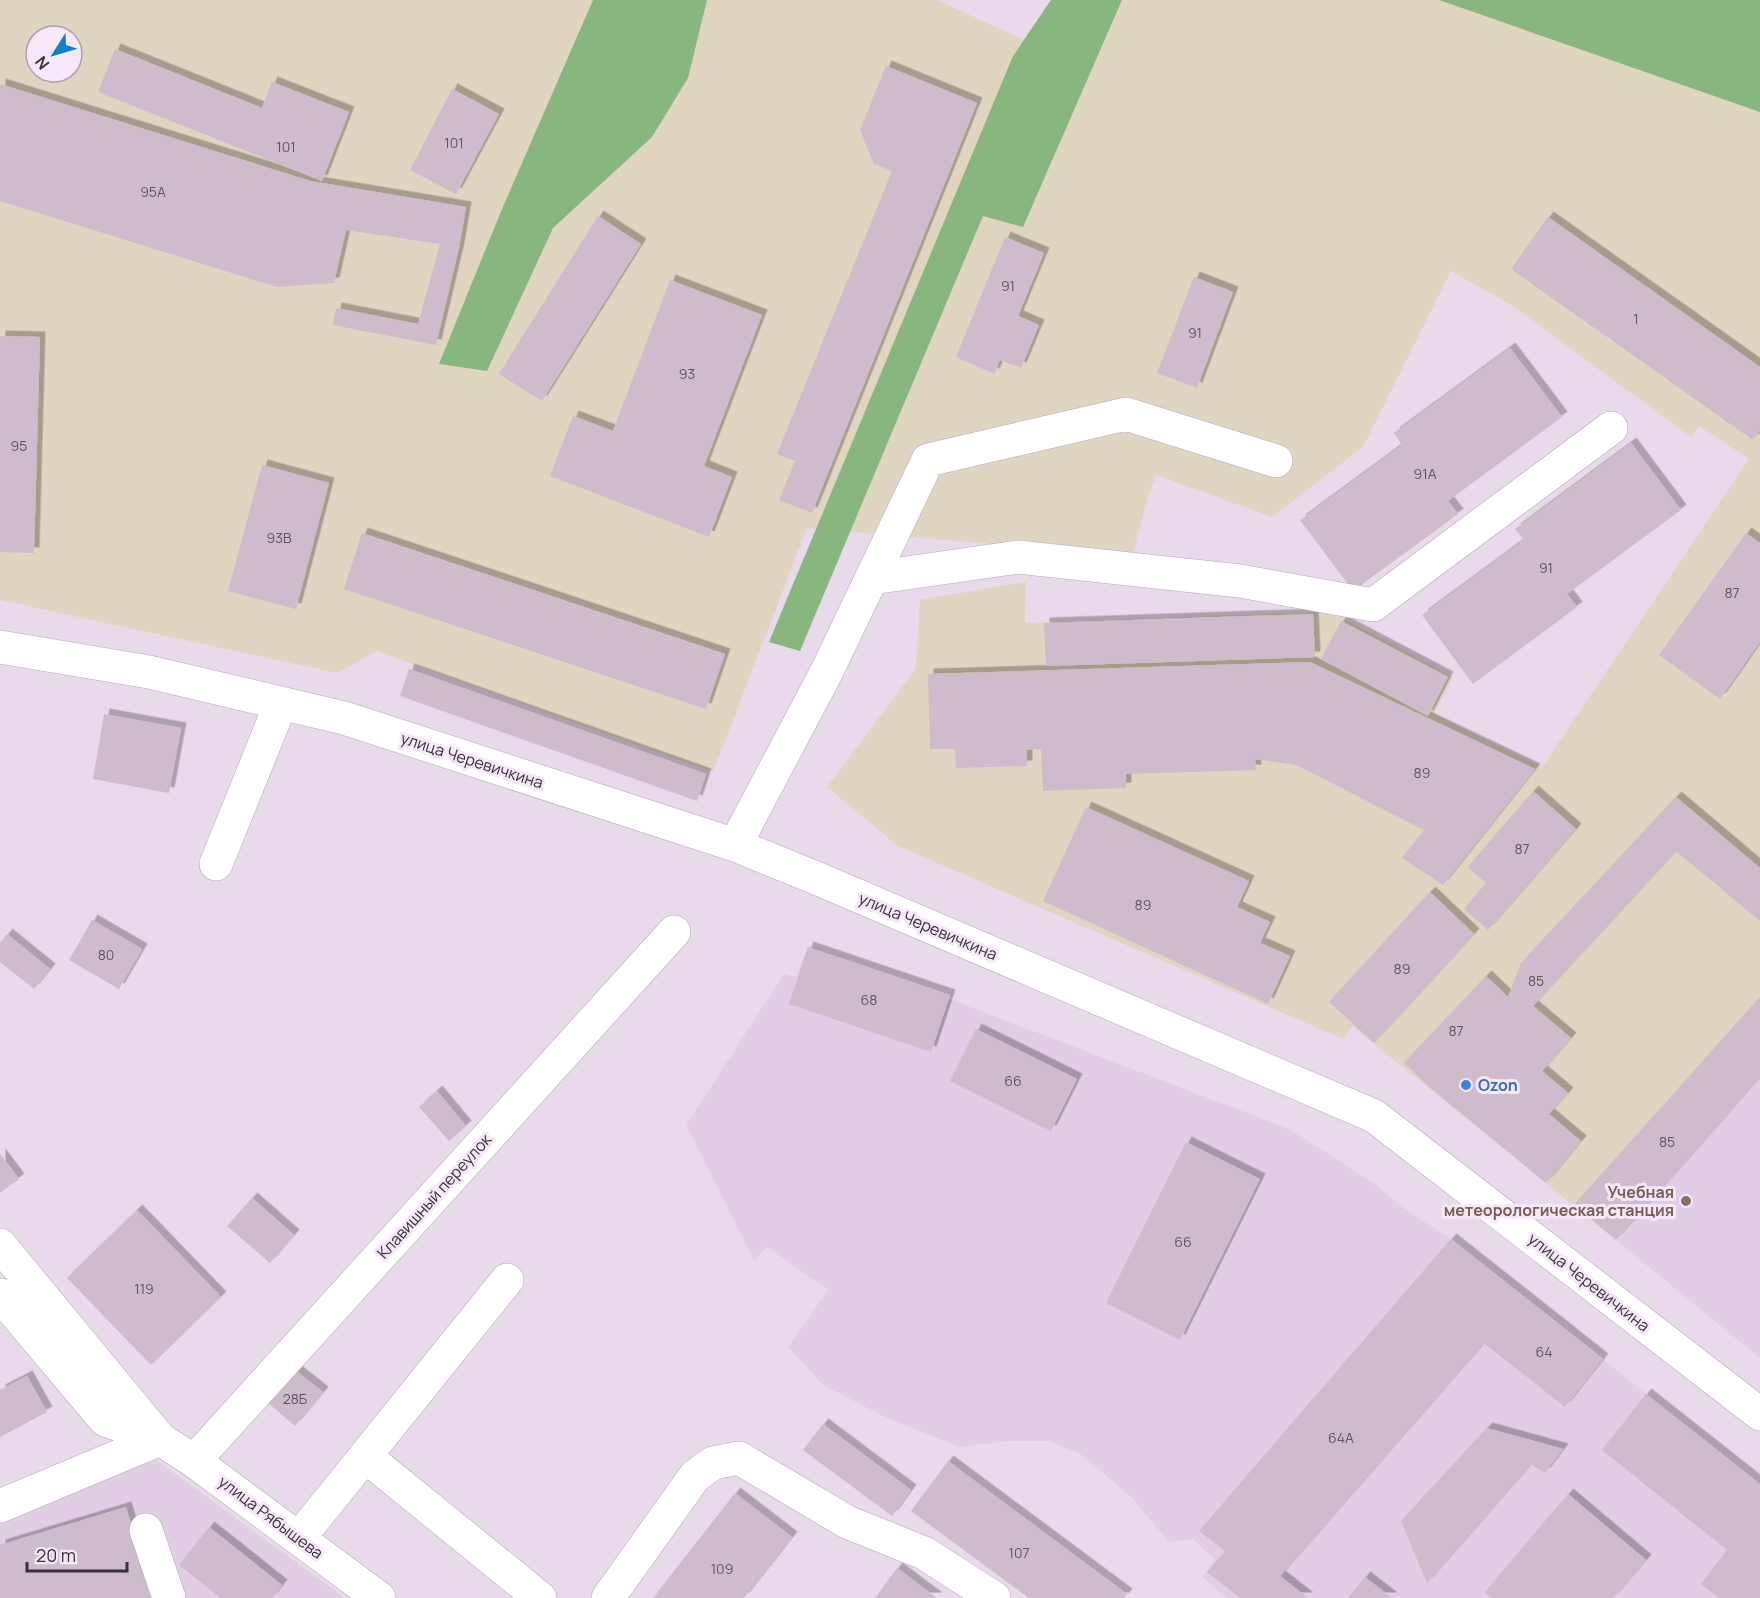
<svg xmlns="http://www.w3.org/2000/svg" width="1760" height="1598" viewBox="0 0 1760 1598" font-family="Manrope,sans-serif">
  <defs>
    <filter id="shadow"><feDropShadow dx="5.5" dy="-5.5" stdDeviation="0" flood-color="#0004"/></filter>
  </defs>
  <rect width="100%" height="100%" fill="#e9daeb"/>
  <path fill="#dfd5c0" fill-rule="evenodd" d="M 0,0 L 937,0 L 1057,55 L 1100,0 L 1760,0 L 1760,1077 L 1616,1240 L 1352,1026 L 1343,1039 L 898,846 L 827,787 L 916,668 L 920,600 L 1026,582 L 1025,623 L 1315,612 L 1341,617 L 1453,677 L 1434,714 L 1542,767 L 1749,459 L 1699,426 L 1691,437 L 1511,305 L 1451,271 L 1363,447 L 1272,517 L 1156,475 L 1148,497 L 1132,556 L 807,528 L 713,772 L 377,651 L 337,673 L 0,600 ZM 36,36 L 72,36 L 72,72 L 36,72 Z"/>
  <path fill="#e1cde4" d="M 808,945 L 1289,1129 L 1375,1184 L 1405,1209 L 1451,1239 L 1760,1484 L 1760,1598 L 1227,1598 L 1202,1577 L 1215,1560 L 1193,1539 L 1169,1542 L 1130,1496 L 1082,1455 L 1048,1441 L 1008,1441 L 960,1447 L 891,1420 L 823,1385 L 788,1347 L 828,1290 L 767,1247 L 754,1261 L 686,1125 L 784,974 L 796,977 Z
    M 1760,1077 L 1760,1358 L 1616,1240 Z
    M 156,1460 L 345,1598 L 0,1598 L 0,1517 Z"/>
  <path fill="#87b77e" d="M 593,0 L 707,0 L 688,78 L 652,137 L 553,228 L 487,371 L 439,364 L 502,209 Z
    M 1051,0 L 1122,0 L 1023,227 L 983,216 L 800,651 L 769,642 L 1013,56 Z
    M 1439,0 L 1760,0 L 1760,112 Z"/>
  <path fill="#cebbcb" filter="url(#shadow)" d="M 115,49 L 262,108 L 272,82 L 349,112 L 322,181 L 98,92 Z
    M 886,66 L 977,103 L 812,513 L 779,500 L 795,461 L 777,454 L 892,171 L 874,164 L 860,130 Z
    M 0,84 L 310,181 L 466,207 L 459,248 L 436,345 L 333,325 L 336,308 L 418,324 L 440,244 L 346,230 L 334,283 L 277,287 L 0,201 Z
    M 452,89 L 499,114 L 456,194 L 410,170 Z
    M 598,216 L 641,244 L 542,401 L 499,374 Z
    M 1548,217 L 1760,367 L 1760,430 L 1753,440 L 1511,269 Z
    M 1005,237 L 1044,253 L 1018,316 L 1039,325 L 1021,368 L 1000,360 L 994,374 L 956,357 Z
    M 1194,277 L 1233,292 L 1197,388 L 1157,373 Z
    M 670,280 L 762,315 L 704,466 L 732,477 L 709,537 L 550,476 L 573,416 L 613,431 Z
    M 0,336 L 40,337 L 34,553 L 0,552 Z
    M 1510,348 L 1562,417 L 1448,501 L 1458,514 L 1353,591 L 1300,520 L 1402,445 L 1394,433 Z
    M 1631,443 L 1681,510 L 1567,594 L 1577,607 L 1473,684 L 1422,615 L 1524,540 L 1515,529 Z
    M 262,465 L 329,483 L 296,609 L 228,591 Z
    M 362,533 L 725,654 L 706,709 L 344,589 Z
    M 1746,533 L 1760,543 L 1760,642 L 1720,699 L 1659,655 Z
    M 1313,614 L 1315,657 L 1046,666 L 1044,623 Z
    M 1341,621 L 1448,677 L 1428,716 L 1321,659 Z
    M 1310,662 L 1535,769 L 1443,885 L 1402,858 L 1424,830 L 1296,765 L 1255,759 L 1256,770 L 1126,774 L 1126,788 L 1043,791 L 1041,749 L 1027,750 L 1027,766 L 956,768 L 955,749 L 930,749 L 928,674 Z
    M 409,669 L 706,774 L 697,801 L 400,696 Z
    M 104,714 L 181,728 L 169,793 L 93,779 Z
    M 1533,791 L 1576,829 L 1488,930 L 1464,909 L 1486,883 L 1468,867 Z
    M 1676,797 L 1760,868 L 1760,921 L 1676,851 L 1533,1006 L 1571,1038 L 1542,1071 L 1568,1093 L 1549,1114 L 1581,1141 L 1546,1183 L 1427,1085 L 1404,1063 L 1486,976 L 1508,997 L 1521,963 Z
    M 1086,807 L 1249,881 L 1237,907 L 1270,922 L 1260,943 L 1290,956 L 1268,1004 L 1043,901 Z
    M 1430,892 L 1474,934 L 1374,1043 L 1329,1002 Z
    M 92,920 L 142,949 L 119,989 L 69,960 Z
    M 7,934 L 50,969 L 34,989 L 0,962 L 0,943 Z
    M 808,947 L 950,995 L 931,1052 L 789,1004 Z
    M 1760,997 L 1760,1077 L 1616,1240 L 1574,1205 Z
    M 976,1029 L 1077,1079 L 1051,1131 L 950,1081 Z
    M 437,1091 L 466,1126 L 449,1141 L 419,1107 Z
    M 1186,1142 L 1260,1179 L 1180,1340 L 1106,1303 Z
    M 0,1154 L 19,1179 L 0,1193 Z
    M 252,1198 L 294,1235 L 270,1263 L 227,1226 Z
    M 137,1210 L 221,1297 L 151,1365 L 67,1278 Z
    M 1451,1239 L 1603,1359 L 1565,1407 L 1484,1343 L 1280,1576 L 1308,1598 L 1240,1598 L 1207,1572 L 1225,1551 L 1199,1531 Z
    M 295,1370 L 323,1392 L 295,1426 L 268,1403 Z
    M 27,1376 L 47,1412 L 0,1437 L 0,1390 Z
    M 1646,1394 L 1760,1484 L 1760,1598 L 1719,1598 L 1701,1584 L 1727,1550 L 1602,1450 Z
    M 823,1424 L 911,1490 L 892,1516 L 803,1450 Z
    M 1487,1428 L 1563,1449 L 1545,1473 L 1531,1464 L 1427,1583 L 1401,1521 Z
    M 948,1461 L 1127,1594 L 1124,1598 L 1029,1598 L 911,1511 Z
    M 735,1493 L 792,1537 L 744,1598 L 653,1598 Z
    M 1568,1494 L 1646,1560 L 1613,1598 L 1492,1598 L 1485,1592 Z
    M 126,1507 L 153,1598 L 0,1598 L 0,1545 Z
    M 209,1527 L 282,1585 L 272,1598 L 221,1598 L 179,1565 Z
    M 897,1568 L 937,1598 L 875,1598 Z
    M 1365,1577 L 1392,1598 L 1348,1598 Z"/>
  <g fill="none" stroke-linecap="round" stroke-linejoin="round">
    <g stroke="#b5a6b7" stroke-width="34">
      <path id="minor" d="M 872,578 L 1018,557 L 1240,581 L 1373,605 L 1611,428
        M 0,647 L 149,672 L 344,718 L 735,845 L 816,878 L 1374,1116 L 1760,1414
        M 735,845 L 827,671 L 928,460 L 1126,414 L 1276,461
        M 216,864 L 281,703
        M 0,1245 L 160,1439 L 0,1506
        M 0,1295 L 105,1420 L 160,1439 L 194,1461 L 379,1598
        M 365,1456 L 540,1598
        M 194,1461 L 674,932
        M 146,1530 L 169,1598
        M 299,1538 L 507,1280
        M 608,1598 L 695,1476 L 713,1463 L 739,1458 L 847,1522 L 924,1553 L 994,1598"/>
    </g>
    <use href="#minor" stroke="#fff" stroke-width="33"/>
  </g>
  <circle fill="#3f7fe0" stroke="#f6e7f9" stroke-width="2" cx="1466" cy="1085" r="6"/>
  <circle fill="#8d6e63" stroke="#f6e7f9" stroke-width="2" cx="1686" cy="1201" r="6"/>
  <g text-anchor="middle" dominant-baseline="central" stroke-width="6" stroke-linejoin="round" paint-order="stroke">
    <g font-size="14" fill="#5e555e">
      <text x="454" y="142">101</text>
      <text x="286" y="146">101</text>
      <text x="153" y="191">95А</text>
      <text x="1008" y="285">91</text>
      <text x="1636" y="318">1</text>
      <text x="1195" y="332">91</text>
      <text x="687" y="373">93</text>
      <text x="19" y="445">95</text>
      <text x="1425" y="473">91А</text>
      <text x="279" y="537">93В</text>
      <text x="1546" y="567">91</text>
      <text x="1732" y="592">87</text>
      <text x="1422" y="772">89</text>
      <text x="1522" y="848">87</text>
      <text x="1143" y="904">89</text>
      <text x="106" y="954">80</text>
      <text x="1402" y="968">89</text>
      <text x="1536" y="980">85</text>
      <text x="869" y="999">68</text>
      <text x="1456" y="1030">87</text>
      <text x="1013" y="1080">66</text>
      <text x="1667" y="1141">85</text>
      <text x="1183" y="1241">66</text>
      <text x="144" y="1288">119</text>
      <text x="1544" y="1351">64</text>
      <text x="295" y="1398">28Б</text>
      <text x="1341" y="1437">64А</text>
      <text x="1019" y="1552">107</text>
      <text x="722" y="1568">109</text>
    </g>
    <g font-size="16" fill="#38333a" stroke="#f6e7f9">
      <text transform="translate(472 760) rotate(18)">улица Черевичкина</text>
      <text transform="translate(928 926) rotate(23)">улица Черевичкина</text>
      <text transform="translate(434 1196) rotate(-48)">Клавишный переулок</text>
      <text transform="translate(1589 1282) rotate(38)">улица Черевичкина</text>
      <text transform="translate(271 1517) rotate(37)">улица Рябышева</text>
    </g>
    <g font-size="16" font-weight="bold" fill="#366cbe" stroke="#f6e7f9" text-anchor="start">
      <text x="1478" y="1085">Ozon</text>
    </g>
    <g font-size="16" font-weight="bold" fill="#785e54" stroke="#f6e7f9" text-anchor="end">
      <text x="1674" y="1192">Учебная<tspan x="1674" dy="18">метеорологическая станция</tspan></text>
    </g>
  </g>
  <g transform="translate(54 54) rotate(233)"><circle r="28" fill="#f6e7f9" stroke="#aa9fad" stroke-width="1.5"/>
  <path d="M0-4.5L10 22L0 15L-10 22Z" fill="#0c82cb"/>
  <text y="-9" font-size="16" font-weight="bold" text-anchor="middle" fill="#38333a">N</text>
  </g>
  <path d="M27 1562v9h100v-9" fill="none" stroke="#38333a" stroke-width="3"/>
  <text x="36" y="1562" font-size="18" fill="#38333a" stroke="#f6e7f9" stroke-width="4.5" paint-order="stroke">20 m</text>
</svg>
